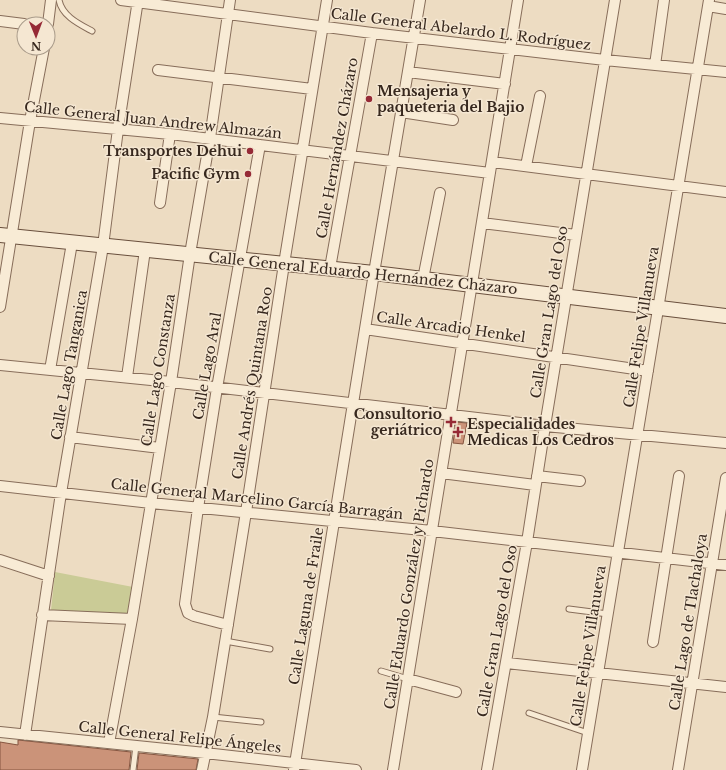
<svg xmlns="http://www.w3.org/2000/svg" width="726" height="770" viewBox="0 0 726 770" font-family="'Libre Baskerville',serif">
  <rect width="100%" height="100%" fill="#eddcc2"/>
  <path fill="#cacb96" d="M 55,572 L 133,587 L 129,614 L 51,610 Z"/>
  <path fill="#cb9379" stroke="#865540" d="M 456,422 L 467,423 L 463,444 L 453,443 Z
    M 18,740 L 131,752 L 129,770 L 0,770 L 0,742 L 18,745 Z
    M 139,753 L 198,759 L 196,770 L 137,770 Z"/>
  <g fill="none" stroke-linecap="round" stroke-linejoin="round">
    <g stroke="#876d5a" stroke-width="7">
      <path id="service" d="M 59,0 C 62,16 79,24 92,31
        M 569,609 L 608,614
        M 225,641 L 270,649
        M 381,671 L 408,679
        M 529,713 L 588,733
        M 213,717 L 261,722
        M 133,770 L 136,746"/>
    </g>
    <g stroke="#876d5a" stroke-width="12">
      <path id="minor" d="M 121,0 L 372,33 L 605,60 L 726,72
        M 708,6 L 726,9
        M 0,21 L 24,24
        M 48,24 L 51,0
        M 655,65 L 664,0
        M 158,70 L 312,89
        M 408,72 L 505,84
        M 401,112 L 453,120
        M 0,118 L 170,134 L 490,173
        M 492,162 L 726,192
        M 526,166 L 540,96
        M 160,203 L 170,134
        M 482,223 L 576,235
        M 330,268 L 372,33
        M 423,279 L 440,193
        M 0,307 L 30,121 L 44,48
        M 365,329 L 648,371
        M 0,365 L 171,382 L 545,426 L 726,443
        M 50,370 L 72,243
        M 127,377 L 145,250
        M 70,437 L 160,448
        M 441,473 L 535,485
        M 537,476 L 580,481
        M 0,486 L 151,503 L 432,531 L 726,565
        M 0,560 L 49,576
        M 42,615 L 132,619
        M 228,625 L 194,616 L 188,613 L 185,604 L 198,508 L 217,388 L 260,145
        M 653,642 L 679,476
        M 507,663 L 726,687
        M 408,679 L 456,692
        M 0,732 L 205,753 L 356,770
        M 25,735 L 61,493 L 103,246 L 118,129 L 138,0
        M 109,743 L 132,619 L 171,382 L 190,254 L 210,138 L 230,0
        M 202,770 L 213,717 L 246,512 L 284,264 L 327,0
        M 294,770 L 374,273 L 420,0
        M 393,770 L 518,0
        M 487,770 L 527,542 L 545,426 L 615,0
        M 582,770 L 709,0
        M 678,770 L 726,478"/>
    </g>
    <g stroke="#694f3d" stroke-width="16">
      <path id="secondary" d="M 0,235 L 374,273 L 726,316"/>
    </g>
    <use href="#service" stroke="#f8ebd5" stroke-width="5"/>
    <use href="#minor" stroke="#f8ebd5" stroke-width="10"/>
    <use href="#secondary" stroke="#f8ebd5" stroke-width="14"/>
  </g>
  <g fill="#962a36" stroke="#f5e7d2" stroke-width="1.5">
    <circle cx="369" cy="99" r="4"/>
    <circle cx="250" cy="151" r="4"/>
    <circle cx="248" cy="174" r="4"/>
    <path d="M449 416h4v4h4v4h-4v4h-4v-4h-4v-4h4z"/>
    <path d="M456 426h4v4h4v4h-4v4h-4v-4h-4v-4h4z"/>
  </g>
  <g text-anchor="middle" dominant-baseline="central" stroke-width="3" stroke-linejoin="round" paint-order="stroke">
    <g font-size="14" fill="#37281e" stroke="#f5e7d2">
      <text transform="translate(461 29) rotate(7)">Calle General Abelardo L. Rodríguez</text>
      <text transform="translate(153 120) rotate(6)">Calle General Juan Andrew Almazán</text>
      <text transform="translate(337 148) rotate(-80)">Calle Hernández Cházaro</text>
      <text transform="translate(363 273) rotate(6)">Calle General Eduardo Hernández Cházaro</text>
      <text transform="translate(549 312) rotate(-81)">Calle Gran Lago del Oso</text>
      <text transform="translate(451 327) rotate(8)">Calle Arcadio Henkel</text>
      <text transform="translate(641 327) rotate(-81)">Calle Felipe Villanueva</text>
      <text transform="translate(69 365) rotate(-80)">Calle Lago Tanganica</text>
      <text transform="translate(207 366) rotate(-80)">Calle Lago Aral</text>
      <text transform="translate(158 370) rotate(-81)">Calle Lago Constanza</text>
      <text transform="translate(252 383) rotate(-81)">Calle Andrés Quintana Roo</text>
      <text transform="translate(257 499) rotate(6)">Calle General Marcelino García Barragán</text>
      <text transform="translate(409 584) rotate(-81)">Calle Eduardo González y Pichardo</text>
      <text transform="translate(306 606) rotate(-81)">Calle Laguna de Fraile</text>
      <text transform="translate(688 622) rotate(-81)">Calle Lago de Tlachaloya</text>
      <text transform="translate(497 631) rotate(-80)">Calle Gran Lago del Oso</text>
      <text transform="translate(588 646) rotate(-81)">Calle Felipe Villanueva</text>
      <text transform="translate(180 737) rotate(6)">Calle General Felipe Ángeles</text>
    </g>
    <g font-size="14" font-weight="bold" fill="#37281e" stroke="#f5e7d2" text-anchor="end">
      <text x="377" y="91" text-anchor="start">Mensajeria y<tspan x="377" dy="16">paqueteria del Bajio</tspan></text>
      <text x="242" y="151">Transportes Dehui</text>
      <text x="240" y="174">Pacific Gym</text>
      <text x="442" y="414">Consultorio<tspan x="442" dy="16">geriátrico</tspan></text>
      <text x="467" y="424" text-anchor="start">Especialidades<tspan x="467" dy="16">Medicas Los Cedros</tspan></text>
    </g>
  </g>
  <g transform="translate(36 36) rotate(179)"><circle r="19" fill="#f5e7d2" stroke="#a99b8a"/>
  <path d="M0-3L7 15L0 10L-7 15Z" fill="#962a36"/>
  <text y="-6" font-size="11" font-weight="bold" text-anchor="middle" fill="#37281e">N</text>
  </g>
</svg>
